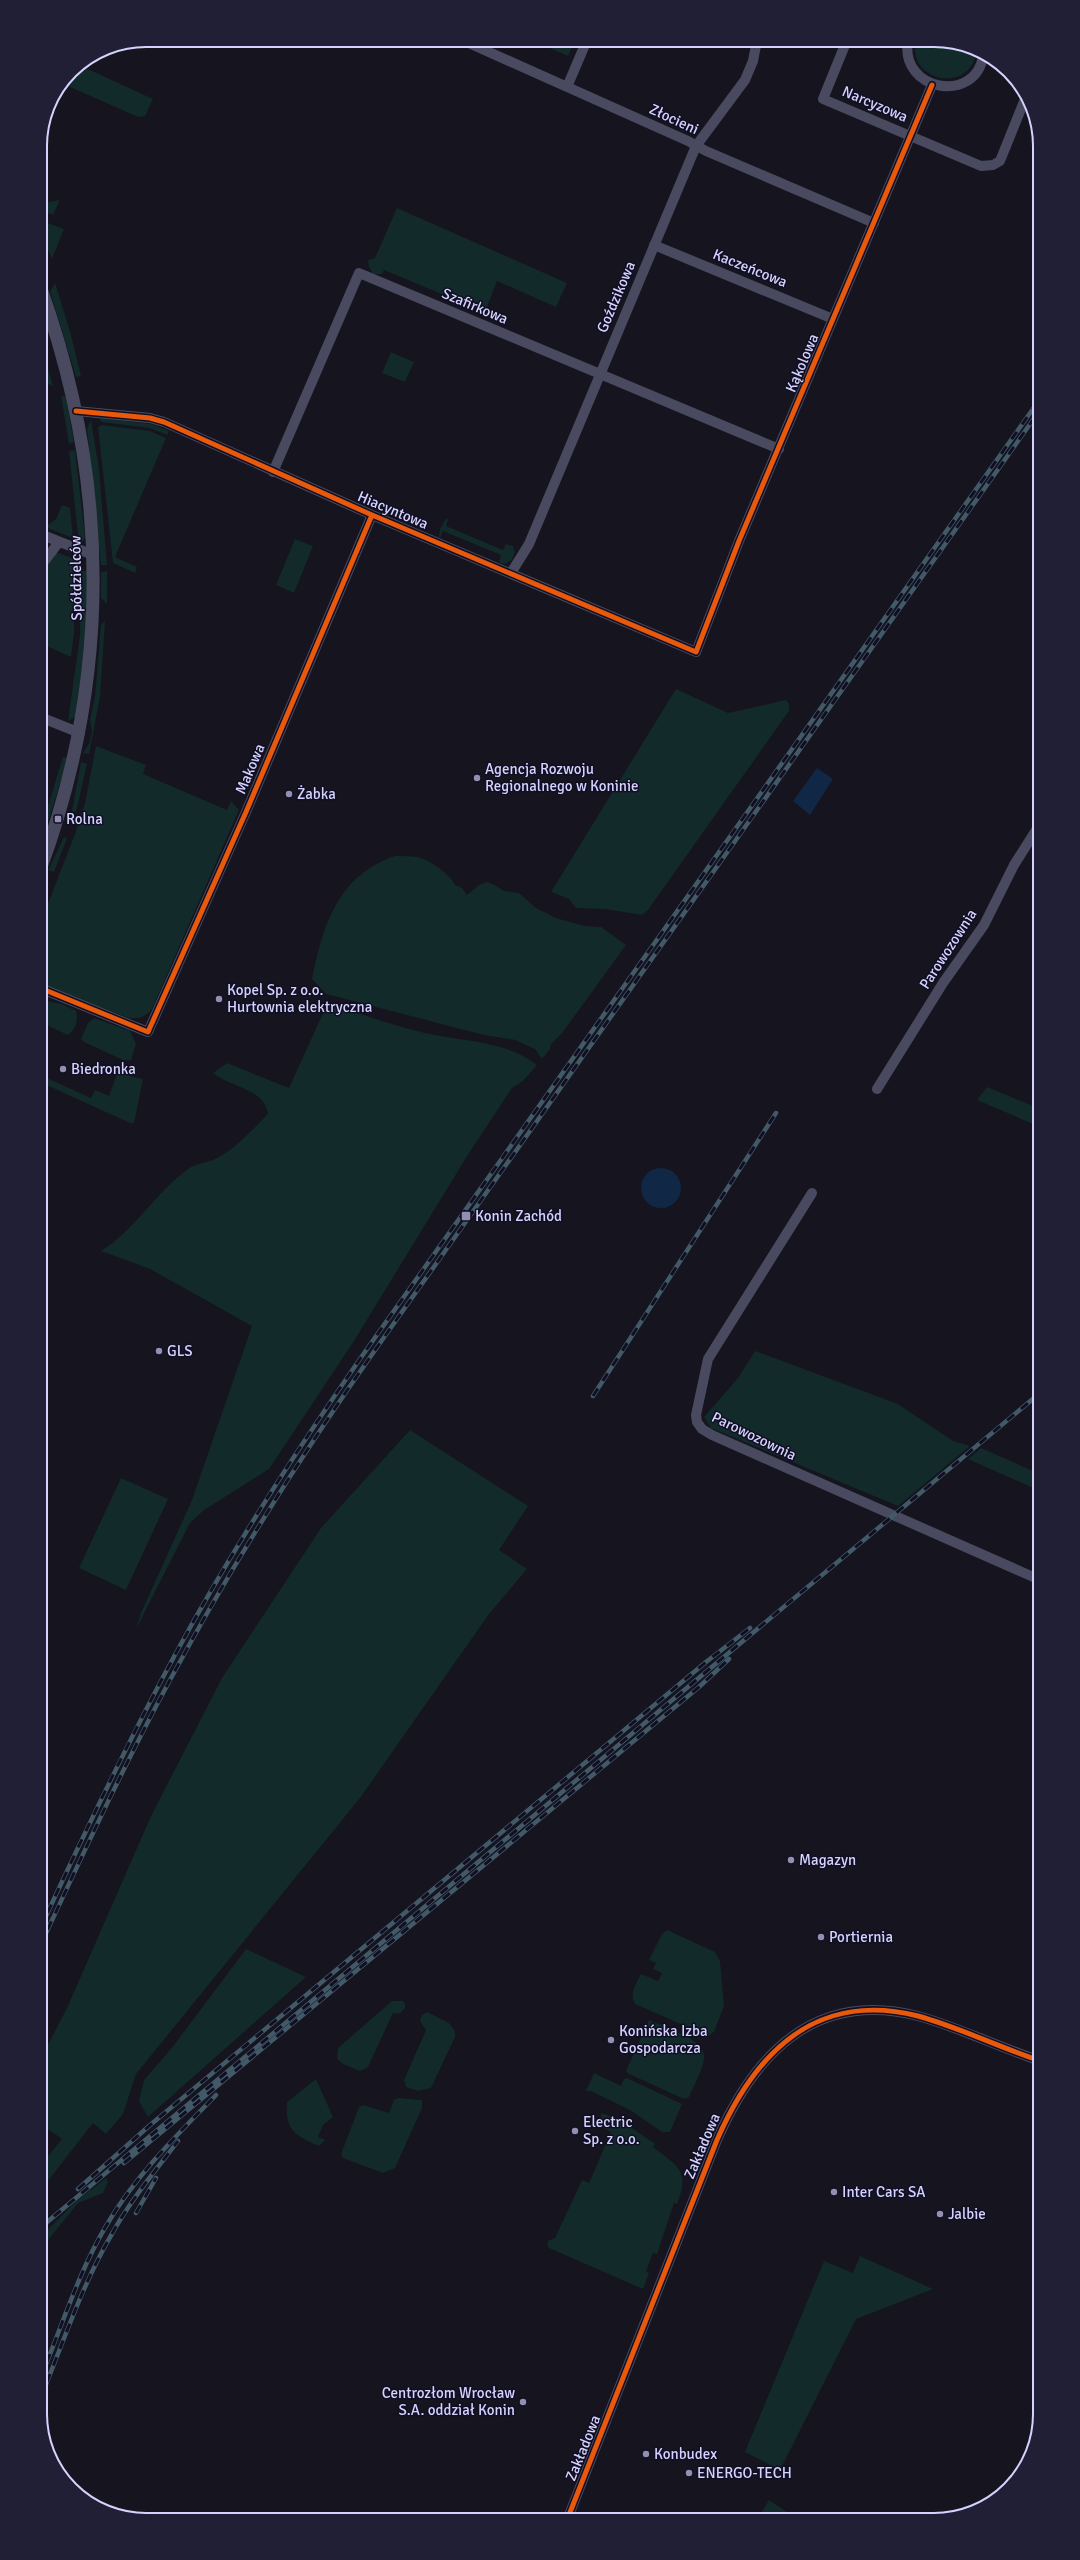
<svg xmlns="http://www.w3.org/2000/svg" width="1080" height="2560" viewBox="0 0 1080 2560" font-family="Signika,sans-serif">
  <rect width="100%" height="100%" fill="#15141f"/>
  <path fill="#122a29" d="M 531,40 L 575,40 L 568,56 Z
    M 916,40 L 942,40 L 976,53 C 969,95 906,81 916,40 Z
    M 79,65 L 153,99 L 145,116 L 138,117 L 68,86 L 60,87 L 71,71 Z
    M 60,200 L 53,215 L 40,210 L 40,204 Z
    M 397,208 L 567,283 L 556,307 L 497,281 L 485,312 L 384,270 L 382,274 L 373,274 L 369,267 L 368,260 L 375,258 Z
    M 40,220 L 64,229 L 52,259 L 40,231 Z
    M 55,283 L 71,335 L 81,376 L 76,377 L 50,291 Z
    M 40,352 L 42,359 L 45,358 L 53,386 L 40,381 Z
    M 391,352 L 414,362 L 405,382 L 382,373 Z
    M 61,395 L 66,397 L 74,442 L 69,444 Z
    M 100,418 L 151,424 L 169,431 L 167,435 L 150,428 L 101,422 Z
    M 91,420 L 99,469 L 107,565 L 101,565 L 87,428 Z
    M 102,425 L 150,431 L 166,438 L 115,557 L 137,567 L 135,573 L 113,563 L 98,427 Z
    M 75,450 L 85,537 L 83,542 L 79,544 L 69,451 Z
    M 62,505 L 70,508 L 73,538 L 45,527 L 56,519 Z
    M 446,519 L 448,519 L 446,526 L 503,550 L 506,544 L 513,546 L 515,552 L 512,560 L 504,564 L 499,562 L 501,555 L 443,531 L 440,538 L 439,537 L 440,529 Z
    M 295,539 L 313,546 L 294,593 L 276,585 Z
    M 56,552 L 74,559 L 74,634 L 71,657 L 40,643 L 40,574 Z
    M 81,571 L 87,571 L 87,635 L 75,717 L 68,721 L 80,635 Z
    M 107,571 L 107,602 L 106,603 L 101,598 L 101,572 Z
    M 105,621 L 100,697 L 89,754 L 83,753 L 89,744 L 92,732 L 90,720 L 95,696 L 101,625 Z
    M 676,689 L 728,713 L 786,700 L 789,704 L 789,711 L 648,910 L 642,915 L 605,909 L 576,908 L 569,899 L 551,892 Z
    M 96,746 L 146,765 L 143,774 L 227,810 L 231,801 L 239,810 L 152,1009 C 145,1017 140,1019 129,1018 L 40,984 L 40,924 L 75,834 L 85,803 Z
    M 63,757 L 68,758 L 40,848 L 40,832 Z
    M 81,762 L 87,764 L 76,812 L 72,811 Z
    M 64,837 L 67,838 L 54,872 L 48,870 Z
    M 395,856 C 402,856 410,856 417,857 C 429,859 451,875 455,885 L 462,888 L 467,895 L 479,885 L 487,882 L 493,884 L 504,891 L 519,893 L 536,908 L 556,918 L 585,926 L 601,927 L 626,945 L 563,1032 L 551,1044 L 550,1049 L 542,1059 L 535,1049 L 515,1040 L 484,1035 L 326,994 L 312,979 C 323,925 338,875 395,856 Z
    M 40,1000 L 62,1004 L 76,1011 C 79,1020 75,1030 68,1035 L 40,1022 Z
    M 328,1002 C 358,1014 390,1024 421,1032 C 460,1042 504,1039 537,1065 L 523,1081 L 512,1088 L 469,1153 L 354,1341 L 269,1469 L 204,1510 L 190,1523 L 136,1629 L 141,1613 L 192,1500 L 252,1326 L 150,1269 L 101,1251 C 135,1230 156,1192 188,1169 C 196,1163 208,1163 217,1158 C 236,1148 252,1130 268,1114 C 264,1088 233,1089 213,1073 L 227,1063 L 289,1088 Z
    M 94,1018 L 130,1031 L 136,1044 L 131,1060 L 123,1060 L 84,1042 L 81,1039 L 88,1023 Z
    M 121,1072 L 127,1072 L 130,1076 L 143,1079 L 134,1123 L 130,1123 L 40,1082 L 40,1075 L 91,1098 L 95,1090 L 109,1096 L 117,1074 Z
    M 987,1087 L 1040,1109 L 1040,1127 L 977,1100 Z
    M 755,1351 L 898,1404 L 953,1441 L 970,1446 L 898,1506 L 711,1428 L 704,1417 L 738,1378 Z
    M 410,1430 L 528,1506 L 499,1550 L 527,1569 L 489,1614 L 360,1798 L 136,2074 L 123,2114 L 106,2134 L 93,2123 L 40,2191 L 40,2166 L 62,2139 L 40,2124 L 41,2058 L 67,2008 L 151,1816 L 222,1678 L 321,1528 Z
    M 981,1448 L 1040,1474 L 1040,1491 L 968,1459 Z
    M 121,1478 L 168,1499 L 126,1590 L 79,1568 Z
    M 667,1930 L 715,1952 L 720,1961 L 724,2006 L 714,2032 L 708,2036 L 635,2004 C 629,1993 636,1984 641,1974 L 658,1981 L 662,1973 L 653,1969 L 656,1963 L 649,1960 L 662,1934 Z
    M 246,1949 L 306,1977 L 148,2117 L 139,2101 L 144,2080 L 171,2049 Z
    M 392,2001 L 403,2001 L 405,2004 L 405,2008 L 399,2014 L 393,2013 L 368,2067 L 360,2071 L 343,2064 L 337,2059 L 338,2048 Z
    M 427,2012 L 449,2023 L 455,2031 L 455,2037 L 431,2088 L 418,2091 L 406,2087 L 404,2080 L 426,2030 L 420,2021 L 422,2015 Z
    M 649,2020 C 664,2027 708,2040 704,2059 C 702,2072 694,2085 689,2097 L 684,2099 L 629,2074 L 626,2071 Z
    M 594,2073 L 621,2086 L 624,2079 L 627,2078 L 682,2104 L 670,2132 L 662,2132 L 630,2110 L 591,2091 L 586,2091 Z
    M 316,2079 L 333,2117 L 323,2125 L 318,2137 L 325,2140 L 319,2146 C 294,2135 285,2130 287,2102 Z
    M 398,2098 L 422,2100 L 422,2108 L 395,2168 L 383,2173 L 343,2158 L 341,2154 L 359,2107 L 363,2105 L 389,2113 L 394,2100 Z
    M 601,2113 L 619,2119 L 655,2144 L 653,2147 C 679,2167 690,2171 677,2204 L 674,2203 L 657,2254 L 653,2253 L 646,2271 L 649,2273 L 643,2289 L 549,2248 L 547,2245 L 548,2241 L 555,2238 L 582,2180 L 589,2183 L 611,2132 L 600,2126 Z
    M 106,2178 L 108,2182 L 103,2193 L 78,2203 L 40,2250 L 40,2238 L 76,2201 Z
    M 860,2256 L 933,2289 L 856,2319 L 782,2466 L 776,2468 L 745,2452 L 824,2261 L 853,2273 Z
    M 769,2500 L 799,2520 L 757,2520 Z"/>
  <path fill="#102745" d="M 817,768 L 833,779 L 810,815 L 793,801 Z
    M641 1188a20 20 0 1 1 40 0a20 20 0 1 1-40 0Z"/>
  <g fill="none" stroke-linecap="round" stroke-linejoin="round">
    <path stroke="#494a60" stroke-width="10" d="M 462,40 L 688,141 L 706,151 L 874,223
      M 847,40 L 823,99 L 981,166 L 993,165 L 1000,161 L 1025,99
      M 908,40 C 899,92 976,104 983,56
      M 567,87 L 587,40
      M 654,245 L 833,319
      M 76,411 L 150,418 L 164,422 L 372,515 L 696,652 L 739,541 L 932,85
      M 273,472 L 359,273 L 779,449
      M 40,534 L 93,555
      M 40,567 L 59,542
      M 511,573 L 529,544 L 696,146 L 745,80 L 753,61 L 757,40
      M 40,717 L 80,733
      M 40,988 L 148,1032 L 246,812 L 372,515
      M 877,1089 L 943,983 L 984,925 L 1014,865 L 1040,824
      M 812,1193 L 708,1359 L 696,1415 L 697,1422 L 702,1429 L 712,1435 L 1040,1580
      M 567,2520 L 717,2140 C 755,2053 815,1990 918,2016 C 958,2027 996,2046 1035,2059 L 1040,2048"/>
    <path stroke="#494a60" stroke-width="13" d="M 40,870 C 112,675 110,481 40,286"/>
    <g stroke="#425a68" stroke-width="4.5">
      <path id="rail" d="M 593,1396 L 776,1113
        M 40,1929 C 83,1836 127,1743 176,1653 C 235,1544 303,1440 374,1339 L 1040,399
        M 40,1946 C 82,1856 123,1767 170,1680 C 233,1563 303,1452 380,1343 L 1040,410
        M 124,2163 L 699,1687 L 729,1659
        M 78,2189 L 149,2126 L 706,1662 L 750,1628
        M 136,2213 L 156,2178
        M 40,2228 L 1040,1393
        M 40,2379 C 61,2329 78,2273 106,2226 C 135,2176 176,2136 216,2095
        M 40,2399 C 63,2344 82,2284 113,2232 C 131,2200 155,2171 178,2141"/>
    </g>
    <use href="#rail" stroke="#110f24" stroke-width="3" stroke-dasharray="9" stroke-linecap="butt"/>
    <g stroke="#110f24" stroke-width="8">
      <path id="cycleway" d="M 76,411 L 150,418 L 164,422 L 372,515 L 696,652 L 739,541 L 932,85
        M 40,988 L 148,1032 L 246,812 L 372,515
        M 567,2520 L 717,2140 C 755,2053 815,1990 918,2016 C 958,2027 996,2046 1035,2059 L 1040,2048"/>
    </g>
    <use href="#cycleway" stroke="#e8590c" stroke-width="5"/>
  </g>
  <g fill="#9290b0" stroke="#110f24" stroke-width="1.5">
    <circle cx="477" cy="778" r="4"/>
    <circle cx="289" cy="794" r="4"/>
    <rect x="54" y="815" width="8" height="8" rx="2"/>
    <circle cx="219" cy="999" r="4"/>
    <circle cx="63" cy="1069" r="4"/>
    <rect x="461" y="1211" width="10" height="10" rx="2"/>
    <circle cx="159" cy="1351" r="4"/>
    <circle cx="791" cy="1860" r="4"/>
    <circle cx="821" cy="1937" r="4"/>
    <circle cx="611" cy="2040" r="4"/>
    <circle cx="575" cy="2131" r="4"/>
    <circle cx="834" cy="2192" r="4"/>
    <circle cx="940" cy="2214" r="4"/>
    <circle cx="523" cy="2402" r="4"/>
    <circle cx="646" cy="2454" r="4"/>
    <circle cx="689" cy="2473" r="4"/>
  </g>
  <g text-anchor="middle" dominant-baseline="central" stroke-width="3" stroke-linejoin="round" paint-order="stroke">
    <g font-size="15" fill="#d5d3fe" stroke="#110f24">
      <text transform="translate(875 104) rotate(23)">Narcyzowa</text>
      <text transform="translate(674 119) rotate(25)">Złocieni</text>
      <text transform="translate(750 268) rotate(22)">Kaczeńcowa</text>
      <text transform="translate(616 297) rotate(-67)">Goździkowa</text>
      <text transform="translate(475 306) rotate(23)">Szafirkowa</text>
      <text transform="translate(802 363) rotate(-67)">Kąkolowa</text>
      <text transform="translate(393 510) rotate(23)">Hiacyntowa</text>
      <text transform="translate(76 578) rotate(-91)">Spółdzielców</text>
      <text transform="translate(250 769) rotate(-67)">Makowa</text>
      <text transform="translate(948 949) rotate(-57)">Parowozownia</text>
      <text transform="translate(754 1436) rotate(26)">Parowozownia</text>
      <text transform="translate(702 2146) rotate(-67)">Zakładowa</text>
      <text transform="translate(583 2448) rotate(-68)">Zakładowa</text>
    </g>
    <g font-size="15" fill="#d5d3fe" stroke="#110f24" text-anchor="start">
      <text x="485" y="769">Agencja Rozwoju<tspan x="485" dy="17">Regionalnego w Koninie</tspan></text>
      <text x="297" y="794">Żabka</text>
      <text x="66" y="819">Rolna</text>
      <text x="227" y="990">Kopel Sp. z o.o.<tspan x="227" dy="17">Hurtownia elektryczna</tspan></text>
      <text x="71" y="1069">Biedronka</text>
      <text x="475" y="1216">Konin Zachód</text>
      <text x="167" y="1351">GLS</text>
      <text x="799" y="1860">Magazyn</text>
      <text x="829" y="1937">Portiernia</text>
      <text x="619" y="2031">Konińska Izba<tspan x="619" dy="17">Gospodarcza</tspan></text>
      <text x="583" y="2122">Electric<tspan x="583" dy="17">Sp. z o.o.</tspan></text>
      <text x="842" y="2192">Inter Cars SA</text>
      <text x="948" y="2214">Jalbie</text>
      <text x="515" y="2393" text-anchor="end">Centrozłom Wrocław<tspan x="515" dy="17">S.A. oddział Konin</tspan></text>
      <text x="654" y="2454">Konbudex</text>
      <text x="697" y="2473">ENERGO-TECH</text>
    </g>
  </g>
  <path d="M0 0H1080V2560H0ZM146 47H934A99 99 0 0 1 1033 146V2414A99 99 0 0 1 934 2513H146A99 99 0 0 1 47 2414V146A99 99 0 0 1 146 47Z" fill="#211f35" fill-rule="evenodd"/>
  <path fill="none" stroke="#d5d3fe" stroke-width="2" d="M146 47H934A99 99 0 0 1 1033 146V2414A99 99 0 0 1 934 2513H146A99 99 0 0 1 47 2414V146A99 99 0 0 1 146 47Z"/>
</svg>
